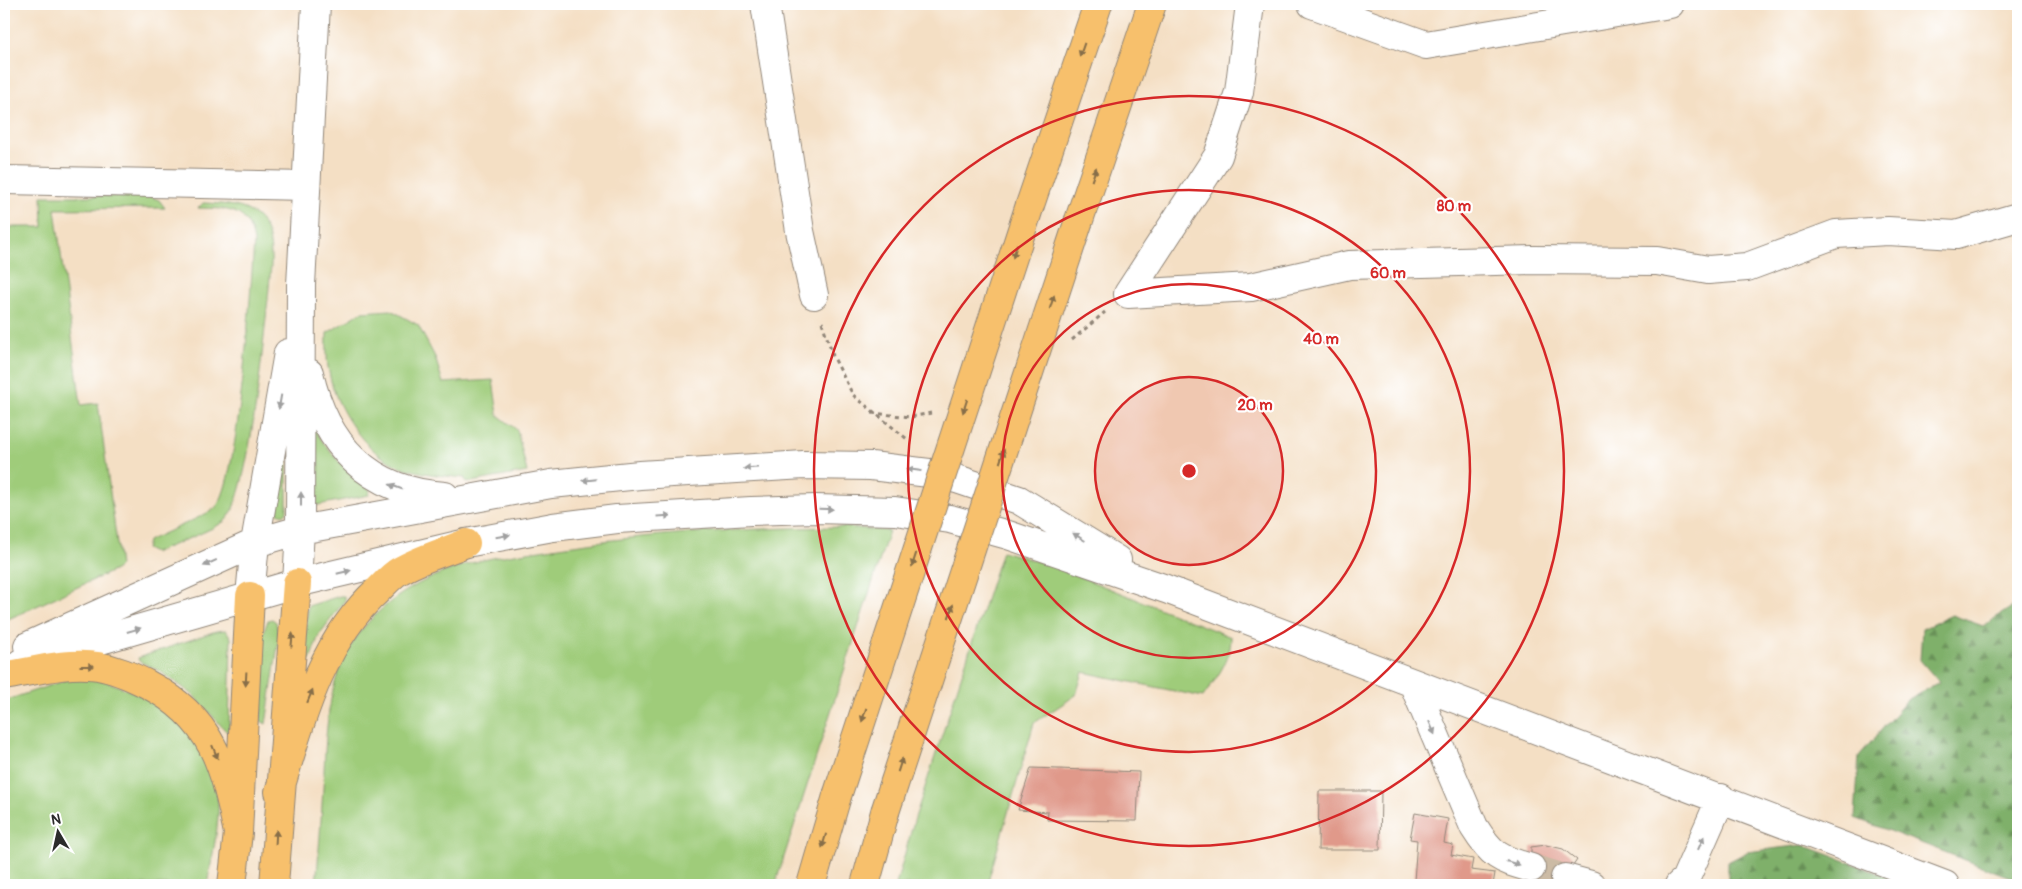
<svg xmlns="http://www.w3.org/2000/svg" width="2022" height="889" viewBox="0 0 2022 889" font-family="Pangolin,sans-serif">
  <defs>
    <pattern id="forest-firs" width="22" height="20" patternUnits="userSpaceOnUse" patternTransform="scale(1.25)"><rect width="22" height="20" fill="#7fb06a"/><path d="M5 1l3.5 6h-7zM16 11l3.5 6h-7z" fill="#688f57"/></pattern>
  </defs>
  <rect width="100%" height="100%" fill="#fff"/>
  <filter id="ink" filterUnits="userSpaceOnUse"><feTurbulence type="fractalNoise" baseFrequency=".02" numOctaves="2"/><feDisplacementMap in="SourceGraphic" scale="10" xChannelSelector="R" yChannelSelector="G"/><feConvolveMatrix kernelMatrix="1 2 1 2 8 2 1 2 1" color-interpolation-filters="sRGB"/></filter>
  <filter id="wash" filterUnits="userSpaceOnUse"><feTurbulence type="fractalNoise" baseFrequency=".0096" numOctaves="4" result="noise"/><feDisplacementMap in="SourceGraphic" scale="20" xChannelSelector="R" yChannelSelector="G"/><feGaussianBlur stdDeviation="1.12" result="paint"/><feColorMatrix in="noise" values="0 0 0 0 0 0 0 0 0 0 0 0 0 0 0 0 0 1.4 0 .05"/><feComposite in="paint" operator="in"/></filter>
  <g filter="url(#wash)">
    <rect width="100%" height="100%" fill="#f4dfc4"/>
    <path fill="#9fcc7a" stroke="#657c52" d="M 42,196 L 149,196 L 159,200 L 165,208 L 55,209 L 81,405 L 98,403 L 120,566 L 115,570 L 4,621 L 4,447 L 10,423 L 4,417 L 4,227 L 43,227 Z
      M 203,203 C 251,204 273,214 271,266 C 267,308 251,497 226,520 C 216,529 169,546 154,553 L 146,549 L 148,541 C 161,534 208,515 216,507 C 239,483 251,285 254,242 C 248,207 228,209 198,208 Z
      M 391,310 L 418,325 L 435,357 L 443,383 L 493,380 L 498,415 L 517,430 L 527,472 L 466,483 L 465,478 C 444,476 421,474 401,467 C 365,454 335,408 329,372 C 326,360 327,346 327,333 L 362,312 Z
      M 287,412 L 287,512 L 283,515 L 278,513 L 276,495 Z
      M 313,427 C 330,454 345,470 370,490 L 369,495 L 313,506 Z
      M 846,527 L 889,531 L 775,885 L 316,885 C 319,853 321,821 323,789 C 326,742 325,691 349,649 C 372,608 413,582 458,567 C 488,557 522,553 553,548 C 650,533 748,528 846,527 Z
      M 1002,551 L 1053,566 L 1231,637 C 1231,661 1216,678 1203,697 L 1083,672 L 1076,695 L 1034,723 L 987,885 L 896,885 L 914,821 Z
      M 340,596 L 344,596 L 345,600 L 319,635 L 310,659 L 305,662 L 303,660 L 308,606 Z
      M 272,619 L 276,622 L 279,638 L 266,724 L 261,721 L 262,637 L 268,620 Z
      M 226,630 L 231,638 L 229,729 L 227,732 L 192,694 L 160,671 L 139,661 L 138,658 L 216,631 Z
      M 94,677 C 118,686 157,699 176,717 C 196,737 211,767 217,794 C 222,816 211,862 207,885 L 4,885 L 4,701 L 72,678 Z"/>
    <path fill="url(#forest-firs)" stroke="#556e4a" d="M 2018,603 L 2018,880 L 1855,818 L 1859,756 L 1907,700 L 1939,682 L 1920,660 L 1922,629 L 1952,615 L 1983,626 Z
      M 1803,845 L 1910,885 L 1728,885 L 1728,862 L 1747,852 Z"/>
    <g id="blocks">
      <path fill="#e0998a" d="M 1031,768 L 1139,772 L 1137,821 L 1047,820 L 1048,812 L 1018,810 Z
        M 1319,791 L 1381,791 L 1380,850 L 1318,850 Z
        M 1415,813 L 1448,819 L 1444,843 L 1453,845 L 1451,855 L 1473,859 L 1471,870 L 1495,873 L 1493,885 L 1438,885 L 1414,881 L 1417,840 L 1410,839 Z
        M 1546,845 L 1563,849 L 1577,860 L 1560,885 L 1531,885 L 1531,847 Z"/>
    </g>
  </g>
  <g filter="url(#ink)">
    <use href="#blocks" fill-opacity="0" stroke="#908578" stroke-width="1"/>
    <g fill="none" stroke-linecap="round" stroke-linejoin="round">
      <path stroke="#ccbba5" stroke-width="28" stroke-dasharray="28 14" stroke-linecap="butt" d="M 1531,868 L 1565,878"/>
      <g stroke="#908578" stroke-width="30">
        <path id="minor" d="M 765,4 L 800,231 L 814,295
          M 1250,4 L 1239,92 L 1218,156 L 1128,294 L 1251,287 L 1349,265 L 1532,260 L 1657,261 L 1708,270 L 1747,267 L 1836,234 L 1888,231 L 1956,235 L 2018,217
          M 1312,4 L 1426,45 L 1670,4
          M 4,180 L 306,186
          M 309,373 C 325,445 369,492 445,496
          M 297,583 L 300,530 L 301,285 L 316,4
          M 250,596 L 255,543 L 288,353
          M 28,646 L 255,543 L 300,530 L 551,484 L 640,475 L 804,465 L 871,466 L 929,473 L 957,479 L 1019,500 L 1117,560
          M 21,663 L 297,583 L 466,543 L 553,527 L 617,519 L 751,511 L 815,509 L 895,511 L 950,519 L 1008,535 L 1166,589 L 1945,885
          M 1413,683 L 1474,827 C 1492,856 1499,859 1531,868
          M 1565,878 L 1591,885
          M 1679,885 L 1685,880 L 1721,798"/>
      </g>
      <g stroke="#908578" stroke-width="30">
        <path id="major" d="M 1030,205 L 1098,4
          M 1079,220 L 1152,4
          M 4,676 C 34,671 68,661 98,666 C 116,669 131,676 147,684 C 213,718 224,766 238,833
          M 279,792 C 301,720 321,641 379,589 C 385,583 392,575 399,571 C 419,559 444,552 466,543
          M 232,885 L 238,833 L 250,596
          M 274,885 L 297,583
          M 811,885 L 837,796
          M 865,885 L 885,812"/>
      </g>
      <path stroke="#908578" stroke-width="3" stroke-dasharray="4 4" stroke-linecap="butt" d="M 822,322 L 833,356 L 853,395 L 907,439
        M 1072,340 L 1105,312
        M 872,413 L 911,417 L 931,413"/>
      <use href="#minor" stroke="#fff" stroke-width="28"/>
      <use href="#major" stroke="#f7c06c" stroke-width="28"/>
      <g stroke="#908578" stroke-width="30" stroke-linecap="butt">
        <path id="major-bridge" d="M 837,796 L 1030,205
          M 885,812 L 1079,220"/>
      </g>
      <use href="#major-bridge" stroke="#f7c06c" stroke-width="28"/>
    </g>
    <defs><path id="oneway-solid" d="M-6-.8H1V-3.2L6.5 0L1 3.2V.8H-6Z" transform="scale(1.25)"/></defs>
    <g fill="#876e48">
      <use href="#oneway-solid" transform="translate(1082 50) rotate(109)"/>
      <use href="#oneway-solid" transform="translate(1094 174) rotate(-71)"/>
      <use href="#oneway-solid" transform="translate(1015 251) rotate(108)"/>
      <use href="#oneway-solid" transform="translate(1052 302) rotate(-72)"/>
      <use href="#oneway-solid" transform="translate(965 406) rotate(108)"/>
      <use href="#oneway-solid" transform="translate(1002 456) rotate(-72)"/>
      <use href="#oneway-solid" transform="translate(914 560) rotate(108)"/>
      <use href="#oneway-solid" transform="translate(951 611) rotate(-72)"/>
      <use href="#oneway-solid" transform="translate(292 640) rotate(-85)"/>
      <use href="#oneway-solid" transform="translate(87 666)"/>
      <use href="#oneway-solid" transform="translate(246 679) rotate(93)"/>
      <use href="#oneway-solid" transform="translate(310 696) rotate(-68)"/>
      <use href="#oneway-solid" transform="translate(864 715) rotate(108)"/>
      <use href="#oneway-solid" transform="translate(215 752) rotate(67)"/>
      <use href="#oneway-solid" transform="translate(900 765) rotate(-72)"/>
      <use href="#oneway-solid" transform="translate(276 837) rotate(-87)"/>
      <use href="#oneway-solid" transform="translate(824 841) rotate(106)"/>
    </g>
    <g fill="#a0a0a0">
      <use href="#oneway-solid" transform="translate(280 402) rotate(100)"/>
      <use href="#oneway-solid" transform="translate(751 468) rotate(177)"/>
      <use href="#oneway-solid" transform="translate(914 470) rotate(-172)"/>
      <use href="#oneway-solid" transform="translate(589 480) rotate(174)"/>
      <use href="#oneway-solid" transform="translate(396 487) rotate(-159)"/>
      <use href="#oneway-solid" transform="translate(301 499) rotate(-90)"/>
      <use href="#oneway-solid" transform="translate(826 509) rotate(1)"/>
      <use href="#oneway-solid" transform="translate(664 516) rotate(-4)"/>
      <use href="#oneway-solid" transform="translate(503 536) rotate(-10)"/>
      <use href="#oneway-solid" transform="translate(1079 537) rotate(-148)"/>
      <use href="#oneway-solid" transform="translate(210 563) rotate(155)"/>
      <use href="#oneway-solid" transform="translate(344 572) rotate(-13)"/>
      <use href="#oneway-solid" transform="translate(134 630) rotate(-16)"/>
      <use href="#oneway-solid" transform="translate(1432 728) rotate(67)"/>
      <use href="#oneway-solid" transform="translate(1701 843) rotate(-66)"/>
      <use href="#oneway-solid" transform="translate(1513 863) rotate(16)"/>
    </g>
  </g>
  <circle cx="1189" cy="471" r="94" fill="#d62828" fill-opacity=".12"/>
  <g fill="none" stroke="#d62828" stroke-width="2.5">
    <circle cx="1189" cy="471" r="94"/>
    <circle cx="1189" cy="471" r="187"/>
    <circle cx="1189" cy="471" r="281"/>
    <circle cx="1189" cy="471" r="375"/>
  </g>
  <circle cx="1189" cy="471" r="8" fill="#d62828" stroke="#fff" stroke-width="2.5"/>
  <g font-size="15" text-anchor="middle" font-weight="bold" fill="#d62828" stroke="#fff" stroke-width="4.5" stroke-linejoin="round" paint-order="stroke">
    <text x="1454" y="211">80 m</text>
    <text x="1388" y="278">60 m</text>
    <text x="1321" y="344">40 m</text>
    <text x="1255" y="410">20 m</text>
  </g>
  <rect width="2022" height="889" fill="none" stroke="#fff" stroke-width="20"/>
  <g transform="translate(58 832) rotate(351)" stroke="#ffffff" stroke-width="4" paint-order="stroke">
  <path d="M0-4L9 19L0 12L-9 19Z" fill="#2b2b2b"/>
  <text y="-8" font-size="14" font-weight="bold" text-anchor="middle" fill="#2b2b2b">N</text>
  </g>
</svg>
